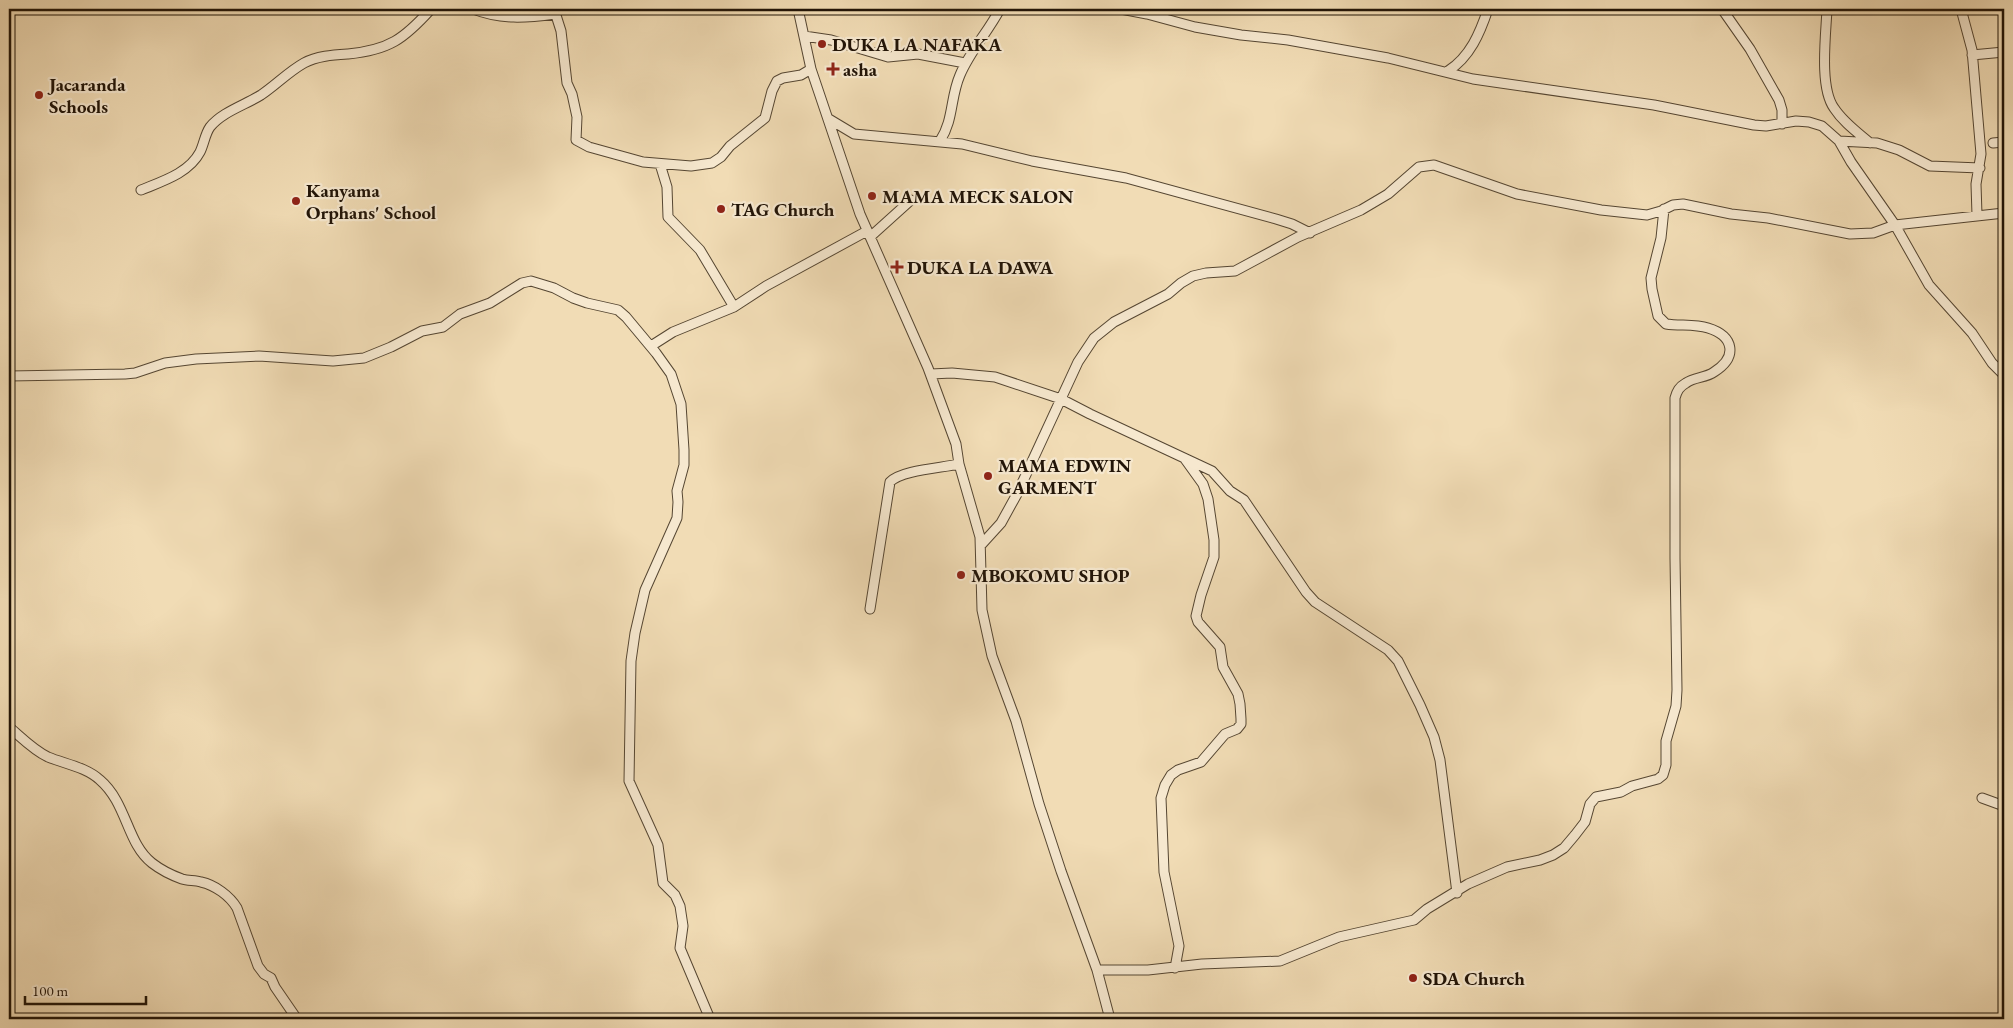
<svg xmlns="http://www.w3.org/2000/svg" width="2013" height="1028" viewBox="0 0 2013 1028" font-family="'EB Garamond',serif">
  <rect width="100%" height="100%" fill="#f1dcb5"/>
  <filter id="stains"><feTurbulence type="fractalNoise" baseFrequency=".004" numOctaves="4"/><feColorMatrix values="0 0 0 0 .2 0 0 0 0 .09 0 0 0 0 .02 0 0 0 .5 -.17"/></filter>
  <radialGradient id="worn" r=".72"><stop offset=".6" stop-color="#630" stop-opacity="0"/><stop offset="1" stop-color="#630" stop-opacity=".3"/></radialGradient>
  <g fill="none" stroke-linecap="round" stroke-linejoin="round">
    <g stroke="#554632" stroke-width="11">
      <path id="minor" d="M 473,9 C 501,20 526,18 555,14
        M 554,9 L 561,31 L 567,83 L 572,94 L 577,117 L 576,140 L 589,147 L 643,162 L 691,166 L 712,163 L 721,157 L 730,146 L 765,118 L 772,91 L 777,81 L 783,78 L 801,75 L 811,69
        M 798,9 L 811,69 L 860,214 L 928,368 L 956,444 L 959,464 L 980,537 L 982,610 L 992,656 L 1016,721 L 1039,804 L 1061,871 L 1097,970 L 1110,1019
        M 1121,9 L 1147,14 L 1195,27 L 1241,35 L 1288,40 L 1388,58 L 1473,79 L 1654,105 L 1754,125 L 1766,126 L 1796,121 L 1809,122 L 1822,126 L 1839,141 L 1851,162 L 1895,225 L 1929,285 L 1972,333 L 1992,363 L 2004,375
        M 1722,9 L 1750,49 L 1779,100 L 1782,110 L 1782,124
        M 1827,9 C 1826,34 1819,87 1834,108 C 1843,122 1857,132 1870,143
        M 1961,9 L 1972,50 L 1981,154 L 1976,184 L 1977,215
        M 804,36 L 831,40 L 888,57 L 918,54 L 965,63
        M 1972,55 L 2004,52
        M 1448,71 C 1470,57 1480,33 1488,9
        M 829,119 L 854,134 L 962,144 L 1032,161 L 1126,178 L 1276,219 L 1292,224 L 1310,233
        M 940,141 C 954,119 950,98 960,75 C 970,51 988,32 1000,9
        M 1839,141 L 1877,143 L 1899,150 L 1930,166 L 1980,168
        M 1993,143 L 2004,142
        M 660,164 L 667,187 L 668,217 L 700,250 L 734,307
        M 141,190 C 163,181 189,173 200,152 C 204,144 205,134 210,127 C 222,112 245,105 261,95 C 276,85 288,72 304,63 C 317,56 333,55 348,54 C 389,50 404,39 431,9
        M 870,237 L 911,200
        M 651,346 L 673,332 L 734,307 L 766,286 L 867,231
        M 931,374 L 952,373 L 995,377 L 1061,399 L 1090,414 L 1212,471 L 1230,491 L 1244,500 L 1306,592 L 1315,602 L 1388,650 L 1398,661 L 1420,705 L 1434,737 L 1440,760 L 1457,893
        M 9,376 L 125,374 L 135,373 L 165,363 L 196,359 L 259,356 L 333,361 L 364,358 L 391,347 L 422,331 L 443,327 L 460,314 L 490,303 L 522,283 L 531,281 L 554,288 L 573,298 L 587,303 L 618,310 L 626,317 L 656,353 L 671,374 L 681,404 L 684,450 L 684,465 L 677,491 L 678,502 L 677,518 L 645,590 L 635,633 L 631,661 L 629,781 L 658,845 L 663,883 L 675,895 L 680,906 L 683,926 L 680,948 L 710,1019
        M 981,545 L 1001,523 L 1017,494 L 1078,362 L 1094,338 L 1114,322 L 1168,294 L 1181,283 L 1193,276 L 1206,273 L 1235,271 L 1298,237 L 1361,210 L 1388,194 L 1419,167 L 1434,165 L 1517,194 L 1601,210 L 1647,215 L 1661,211 L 1673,205 L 1683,204 L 1731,214 L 1768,218 L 1850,234 L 1873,233 L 1895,225 L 2004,213
        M 870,609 L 890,482 C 901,470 942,468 959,464
        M 9,727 C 21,737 33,750 48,757 C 65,764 86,767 100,780 C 127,803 127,844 152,863 C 161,870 171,875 182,879 C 188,881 195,880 201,882 C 215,885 230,896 237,908 L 258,966 L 264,974 L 271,978 L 275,987 L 297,1019
        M 1982,798 L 2004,806
        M 1175,968 L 1179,946 L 1164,872 L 1161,798 L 1165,785 L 1171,775 L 1178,770 L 1201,762 L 1225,734 L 1237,729 L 1241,724 L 1241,719 L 1240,704 L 1238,694 L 1223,667 L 1220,647 L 1198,622 L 1196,616 L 1201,595 L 1214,557 L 1214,540 L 1208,499 L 1203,484 L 1185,459
        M 1097,970 L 1148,970 L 1202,964 L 1280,961 L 1339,937 L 1414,920 L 1427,909 L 1468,884 L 1507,867 L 1540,860 L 1553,855 L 1564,848 L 1575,835 L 1585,822 L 1590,804 L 1596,797 L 1621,792 L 1632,786 L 1658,779 L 1663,775 L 1666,765 L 1666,741 L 1676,706 L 1677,690 L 1675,558 L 1675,398 C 1677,391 1679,387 1686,383 C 1694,377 1706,378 1714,372 C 1738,357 1734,336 1708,328 C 1695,324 1680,326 1666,324 L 1658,316 L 1652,289 L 1651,278 L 1661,238 L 1664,209"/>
    </g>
    <use href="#minor" stroke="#f6e8cf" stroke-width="9"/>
  </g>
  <g fill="#8f2418" stroke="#f6e8cf" stroke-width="2">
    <circle cx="822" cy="44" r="5"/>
    <path d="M830.5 61.5h5v5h5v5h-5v5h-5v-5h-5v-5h5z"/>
    <circle cx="39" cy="95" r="5"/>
    <circle cx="872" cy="196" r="5"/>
    <circle cx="296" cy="201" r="5"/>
    <circle cx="721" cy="209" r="5"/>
    <path d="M894.5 259.5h5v5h5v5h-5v5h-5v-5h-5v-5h5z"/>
    <circle cx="988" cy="476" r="5"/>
    <circle cx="961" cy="575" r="5"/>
    <circle cx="1413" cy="978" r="5"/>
  </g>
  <g text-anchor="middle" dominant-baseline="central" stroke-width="4.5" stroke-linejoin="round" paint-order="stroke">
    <g font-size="19" font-weight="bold" fill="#211407" stroke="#f6e8cf" text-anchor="start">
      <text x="832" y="44">DUKA LA NAFAKA</text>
      <text x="843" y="69">asha</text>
      <text x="49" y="84">Jacaranda<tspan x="49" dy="22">Schools</tspan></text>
      <text x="306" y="190">Kanyama<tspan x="306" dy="22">Orphans' School</tspan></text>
      <text x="882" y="196">MAMA MECK SALON</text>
      <text x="731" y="209">TAG Church</text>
      <text x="907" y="267">DUKA LA DAWA</text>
      <text x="998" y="465">MAMA EDWIN<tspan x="998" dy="22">GARMENT</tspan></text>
      <text x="971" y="575">MBOKOMU SHOP</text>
      <text x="1423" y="978">SDA Church</text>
    </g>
  </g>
  <rect width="2013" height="1028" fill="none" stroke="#f1dcb5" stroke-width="30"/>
  <rect x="10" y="10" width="1993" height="1008" fill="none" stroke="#211407" stroke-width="2.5"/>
  <rect x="15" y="15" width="1983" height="998" fill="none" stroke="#211407"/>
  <path d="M25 996v8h121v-8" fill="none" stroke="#211407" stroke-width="2.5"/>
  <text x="32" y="996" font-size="15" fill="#211407" stroke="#f6e8cf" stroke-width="4" paint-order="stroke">100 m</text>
  <rect width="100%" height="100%" filter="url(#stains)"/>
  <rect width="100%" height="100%" fill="url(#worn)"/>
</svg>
